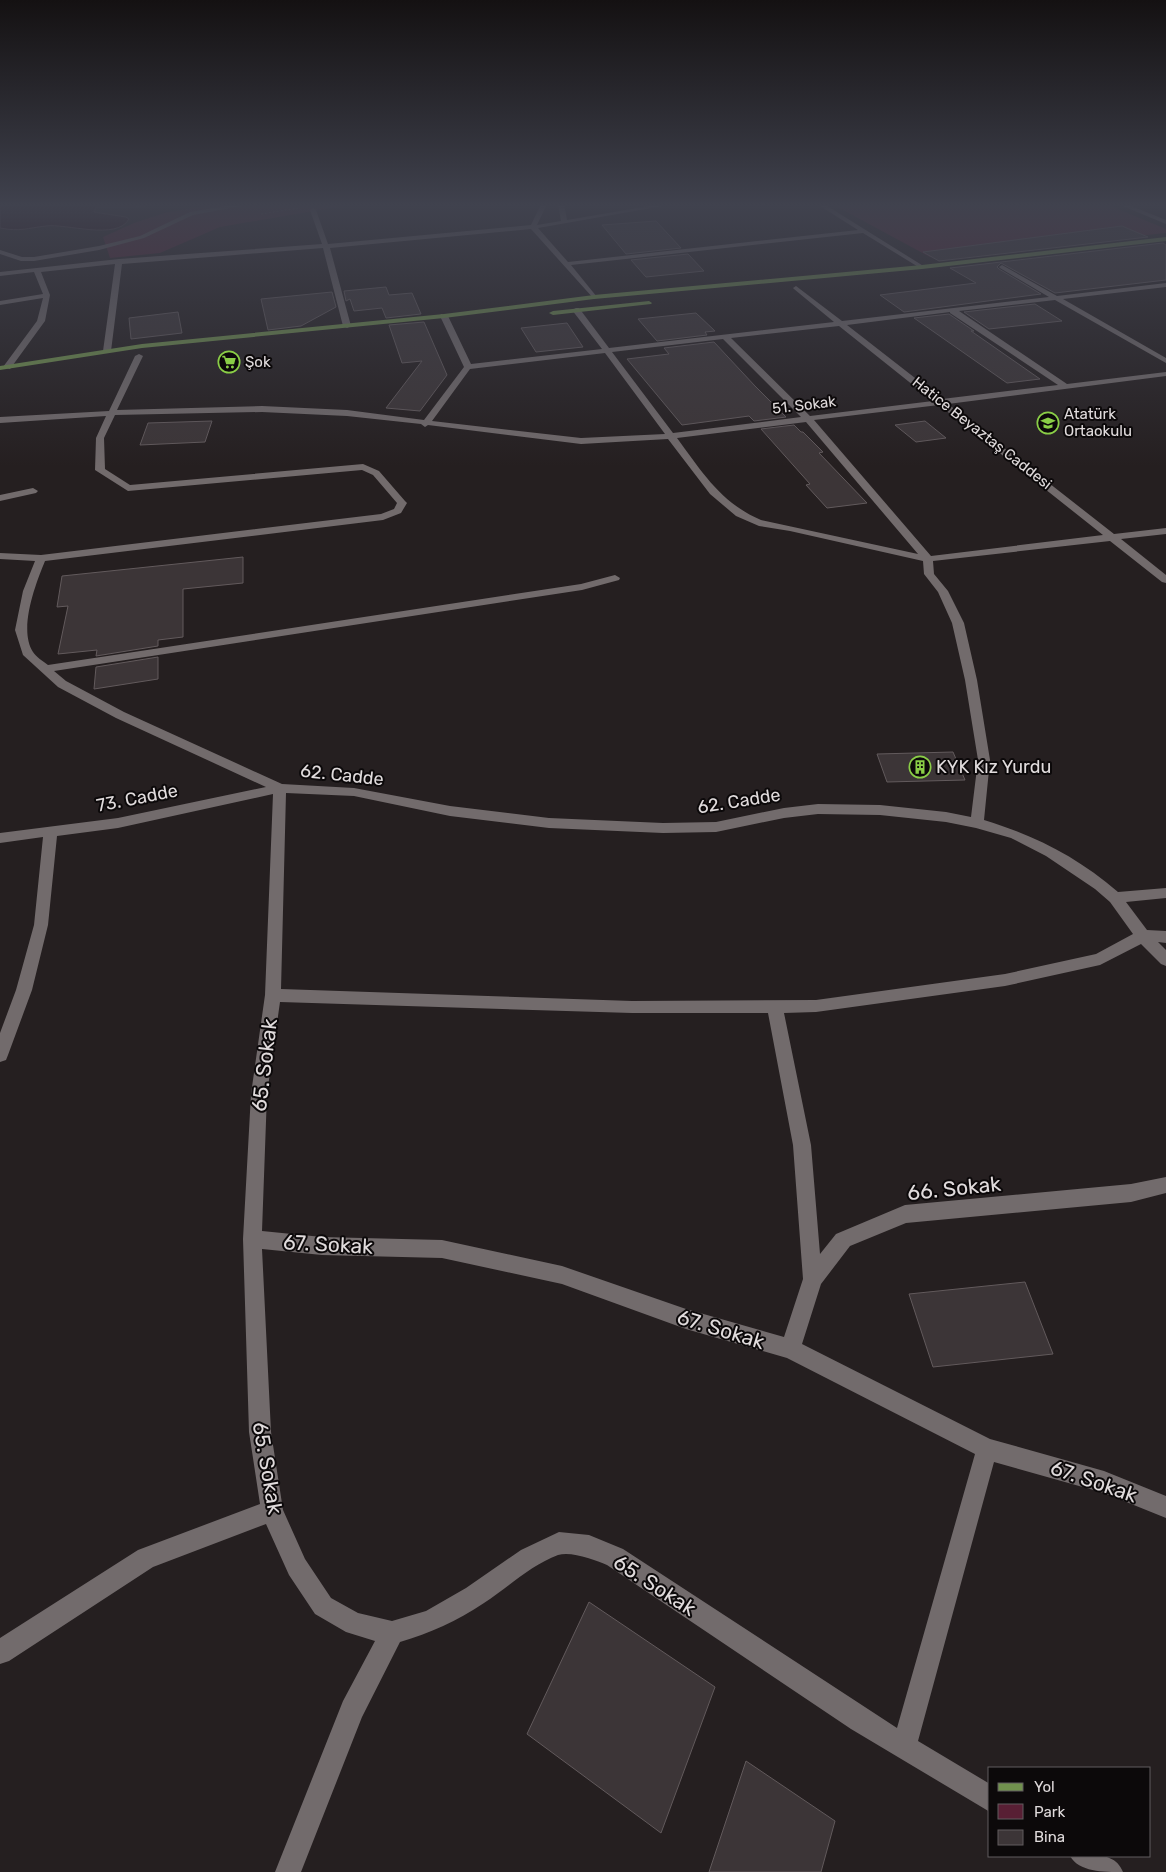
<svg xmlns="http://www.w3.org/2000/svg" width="1166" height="1872" viewBox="0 0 1166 1872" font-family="Rubik,sans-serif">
  <rect width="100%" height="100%" fill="#251f20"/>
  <path fill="#581f34" d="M 216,204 L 355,204 L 220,227 L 160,253 L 110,258 L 103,237 L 134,223 L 164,213 Z
    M 832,204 L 1106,204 L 1166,229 L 1166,233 L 930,257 Z"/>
  <path fill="#20000b" stroke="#5a424a" d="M 0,204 L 159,204 L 135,207 L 96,207 L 94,212 L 126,217 L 129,219 C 117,241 65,223 46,226 C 27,228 21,232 0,228 Z"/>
  <path fill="#3c3537" stroke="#625a5c" d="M 656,221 L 681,248 L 626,254 L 602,225 Z
    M 1122,226 L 1148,237 L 939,261 L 923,252 Z
    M 1163,243 L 1166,245 L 1166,280 L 1055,293 L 1001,263 L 997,267 L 999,269 L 1041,294 L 904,312 L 880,295 L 976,283 L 950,268 Z
    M 688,254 L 704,271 L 646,277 L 631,260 Z
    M 386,287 L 389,295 L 412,293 L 421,314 L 386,318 L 382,308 L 354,311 L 350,299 L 346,301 L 344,291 Z
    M 332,292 L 336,307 L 301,326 L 268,330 L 261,299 Z
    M 1035,304 L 1062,321 L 989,329 L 964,312 Z
    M 178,312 L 182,333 L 131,339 L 129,318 Z
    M 696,313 L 715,331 L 705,332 L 707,335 L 657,341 L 638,319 Z
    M 949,314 L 974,331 L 971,331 L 1040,379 L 1007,383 L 914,318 Z
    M 424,322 L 447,375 L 420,411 L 386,408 L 422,361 L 402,363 L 389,325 Z
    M 567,323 L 583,347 L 536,352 L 521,328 Z
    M 714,342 L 755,386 L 786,417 L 754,421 L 749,416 L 682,425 L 627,359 L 669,354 L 664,348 Z
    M 212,421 L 205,442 L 140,445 L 148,423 Z
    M 925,421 L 946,438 L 916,442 L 895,425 Z
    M 794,425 L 801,432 L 803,432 L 823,452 L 819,453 L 867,503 L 827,508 L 806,485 L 810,484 L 761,429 Z
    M 243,557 L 243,583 L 183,589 L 183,637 L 158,640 L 158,646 L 96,656 L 97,650 L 58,654 L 68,606 L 57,607 L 62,576 Z
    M 158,657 L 158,679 L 94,689 L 96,667 Z
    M 953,752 L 965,780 L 887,782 L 877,754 Z
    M 1025,1282 L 1053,1354 L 933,1367 L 909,1294 Z
    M 589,1602 L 715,1687 L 661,1833 L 527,1734 Z
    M 746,1761 L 835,1821 L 821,1872 L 709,1872 Z"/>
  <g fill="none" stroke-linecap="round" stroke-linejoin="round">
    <path stroke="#716c6d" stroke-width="1" stroke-dasharray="2 2" stroke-linecap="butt" d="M 261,214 L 299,208"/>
    <path fill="#726b6c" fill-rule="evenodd" d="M 238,204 L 252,204 L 193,215 L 144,238 L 99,250 L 34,261 L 21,261 L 0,254 L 0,250 L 22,257 L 34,257 L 99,246 L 140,236 L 190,212 Z
      M 541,204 L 547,204 L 537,225 L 561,221 L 558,204 L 564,204 L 567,220 L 661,204 L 674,204 L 538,228 L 568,262 L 858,230 L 817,204 L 824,204 L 925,267 L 920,268 L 863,233 L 571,265 L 597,297 L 594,299 L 531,229 L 330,248 L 351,326 L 347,328 L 343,326 L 323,248 L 122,264 L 111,351 L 107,353 L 103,351 L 115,264 L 41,272 L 50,295 L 45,321 L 10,369 L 3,367 L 37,321 L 43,298 L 0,305 L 0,301 L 43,294 L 34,272 L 0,276 L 0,272 L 119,259 L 322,244 L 310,210 L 313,208 L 316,210 L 328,244 L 531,225 Z
      M 1118,204 L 1126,204 L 1166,220 L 1166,224 Z
      M 1002,265 L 1057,296 L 1166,283 L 1166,287 L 1063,299 L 1166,358 L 1166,363 L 1055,300 L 959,311 L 1067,384 L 1166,372 L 1166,376 L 948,404 L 1114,534 L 1166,528 L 1166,534 L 1121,539 L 1166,575 L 1166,583 L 1162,582 L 1110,541 L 933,561 L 934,574 L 948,591 L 964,623 L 977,680 L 990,760 L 984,820 C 1036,836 1077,857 1118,892 L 1166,888 L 1166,898 L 1126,902 L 1147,930 L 1166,931 L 1166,943 L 1158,942 L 1166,950 L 1166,966 L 1161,964 L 1141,944 L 1100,965 L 1005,986 L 816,1012 L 784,1013 L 811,1145 L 820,1254 L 836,1234 L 905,1205 L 1131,1184 L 1166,1177 L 1166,1193 L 1131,1202 L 906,1223 L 850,1246 L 821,1284 L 802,1344 L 990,1439 L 1104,1471 L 1166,1496 L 1166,1518 L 1104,1493 L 994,1462 L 918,1741 L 990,1784 L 990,1812 L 851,1729 L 607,1565 C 595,1560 572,1551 558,1555 C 531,1565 507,1588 484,1603 C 457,1621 430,1633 400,1642 L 362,1717 L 301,1872 L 275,1872 L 343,1701 L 375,1641 L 346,1632 L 315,1614 L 289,1575 L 266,1524 L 153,1567 L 9,1661 L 0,1664 L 0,1638 L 138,1550 L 260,1504 L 249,1432 L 243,1239 L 251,1094 L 265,995 L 273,794 L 118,828 L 57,836 L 48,925 L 32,990 L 8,1055 L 6,1060 L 0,1062 L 0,1033 L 16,990 L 34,925 L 43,837 L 0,843 L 0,833 L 118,818 L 266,787 L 116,718 L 58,687 L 23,655 L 15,630 L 23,591 L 35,561 L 0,559 L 0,553 L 41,555 L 381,514 L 394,509 L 397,503 L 373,475 L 362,470 L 128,491 L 95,470 L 96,438 L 106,416 L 0,423 L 0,417 L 109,411 L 135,356 L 139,354 L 143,356 L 117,410 L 262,406 L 347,410 L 424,420 L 464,367 L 440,316 L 441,314 L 448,316 L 471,364 L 602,349 L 572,310 L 576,308 L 579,308 L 609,348 L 834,322 L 794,289 L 793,288 L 796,286 L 842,321 L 1049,297 L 1000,268 L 999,267 ZM 950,312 L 950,313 L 1058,385 L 942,399 L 847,325 ZM 839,326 L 933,401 L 810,416 L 731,338 ZM 723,339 L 801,417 L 673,433 L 612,352 ZM 605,353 L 665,434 L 581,438 L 432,421 L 470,369 ZM 939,405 L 1103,535 L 931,556 L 814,420 ZM 262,412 L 347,416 L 421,424 L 425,427 L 428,425 L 581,444 L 668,439 L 710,494 L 736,516 L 759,526 L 790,531 L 923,561 L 924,574 L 938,592 L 952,623 L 965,680 L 978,760 L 971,817 L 946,812 L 880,805 L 818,804 L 784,808 L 716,822 L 663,823 L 549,818 L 450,806 L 354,788 L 282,784 L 124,712 L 66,681 L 54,671 L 582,590 L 619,580 L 620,578 L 615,575 L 581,584 L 48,665 C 43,661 36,657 33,652 C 18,629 36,583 45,561 L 383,520 L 401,513 L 407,503 L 405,501 L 379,471 L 363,464 L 130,485 L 105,469 L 104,438 L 115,415 ZM 806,422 L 918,554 L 761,520 C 721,503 702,472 677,438 ZM 286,793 L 354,796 L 450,816 L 549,828 L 663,833 L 716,832 L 784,818 L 818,814 L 880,815 L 946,822 L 976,828 L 1011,838 L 1046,856 L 1095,889 L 1110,902 L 1133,934 L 1096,954 L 1005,974 L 816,1000 L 632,1001 L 281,989 ZM 280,1002 L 632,1013 L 768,1013 L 793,1145 L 803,1279 L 784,1337 L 686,1309 L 562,1266 L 442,1240 L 322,1237 L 262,1231 L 267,1094 ZM 262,1249 L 322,1255 L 442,1258 L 562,1284 L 686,1329 L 787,1358 L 975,1454 L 897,1728 L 623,1549 L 589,1535 L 559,1532 L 521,1550 L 466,1588 L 426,1611 L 392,1621 L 358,1613 L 331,1598 L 305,1559 L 283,1510 L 271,1432 Z
      M 33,488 L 38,491 L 36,493 L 0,501 L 0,495 Z
      M 1070,1856 C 1090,1855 1115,1851 1123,1872 C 1103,1872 1079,1872 1070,1856 Z"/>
    <path fill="#71914e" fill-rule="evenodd" d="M 1166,237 L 1166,241 L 922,269 L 594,299 L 444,318 L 142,348 L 0,370 L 0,366 L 142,344 L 444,314 L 594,295 L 922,265 Z
      M 649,301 L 652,303 L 651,304 L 553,315 L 549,313 L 553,311 Z"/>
  </g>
  <linearGradient id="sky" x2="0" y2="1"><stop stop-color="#141112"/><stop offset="0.44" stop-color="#40424e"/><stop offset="1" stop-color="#40424e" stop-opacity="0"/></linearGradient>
  <rect width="1166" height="466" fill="url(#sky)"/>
  <defs>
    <g id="supermarket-ring" transform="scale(1.125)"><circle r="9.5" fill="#0c090a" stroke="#8ace47" stroke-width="1.5"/><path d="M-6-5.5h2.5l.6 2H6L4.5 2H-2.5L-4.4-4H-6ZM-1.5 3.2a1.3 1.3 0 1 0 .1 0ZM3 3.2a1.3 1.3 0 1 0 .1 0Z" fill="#8ace47"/></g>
    <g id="school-ring" transform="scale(1.125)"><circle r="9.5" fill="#0c090a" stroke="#8ace47" stroke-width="1.5"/><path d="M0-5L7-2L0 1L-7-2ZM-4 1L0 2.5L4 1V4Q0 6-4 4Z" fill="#8ace47"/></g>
    <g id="building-ring" transform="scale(1.125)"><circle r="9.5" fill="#0c090a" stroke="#8ace47" stroke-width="1.5"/><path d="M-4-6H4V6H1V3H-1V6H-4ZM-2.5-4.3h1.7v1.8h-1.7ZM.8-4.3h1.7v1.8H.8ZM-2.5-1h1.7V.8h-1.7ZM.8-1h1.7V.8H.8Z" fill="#8ace47"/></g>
  </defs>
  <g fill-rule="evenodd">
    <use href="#supermarket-ring" x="229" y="362"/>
    <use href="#school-ring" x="1048" y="423"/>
    <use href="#building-ring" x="920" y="767"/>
  </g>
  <g text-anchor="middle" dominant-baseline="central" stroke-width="4" stroke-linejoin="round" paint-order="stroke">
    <g font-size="15" fill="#e0dbdc" stroke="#0c090a" text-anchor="start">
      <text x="245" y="362">Şok</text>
      <text x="1064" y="414">Atatürk<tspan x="1064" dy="17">Ortaokulu</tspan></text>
    </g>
    <g font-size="15" fill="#e0dbdc" stroke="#0c090a">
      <text transform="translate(804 405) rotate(-7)">51. Sokak</text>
      <text transform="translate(982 433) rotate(38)">Hatice Beyaztaş Caddesi</text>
    </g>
    <g font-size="18" fill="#e0dbdc" stroke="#0c090a" text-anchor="start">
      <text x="936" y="767">KYK Kız Yurdu</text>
    </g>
    <g font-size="18" fill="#e0dbdc" stroke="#0c090a">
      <text transform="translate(342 775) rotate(6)">62. Cadde</text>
      <text transform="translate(137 798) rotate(-11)">73. Cadde</text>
      <text transform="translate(739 801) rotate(-9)">62. Cadde</text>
    </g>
    <g font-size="21" fill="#e0dbdc" stroke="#0c090a">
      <text transform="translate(264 1065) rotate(-83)">65. Sokak</text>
      <text transform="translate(954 1188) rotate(-6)">66. Sokak</text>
      <text transform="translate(328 1244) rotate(3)">67. Sokak</text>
      <text transform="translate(721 1329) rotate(17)">67. Sokak</text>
      <text transform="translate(268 1468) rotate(80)">65. Sokak</text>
      <text transform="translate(1094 1481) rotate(19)">67. Sokak</text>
      <text transform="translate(655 1585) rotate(33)">65. Sokak</text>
    </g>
  </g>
  <rect x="988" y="1767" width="162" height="90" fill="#0c090a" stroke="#615d5e"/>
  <rect x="998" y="1783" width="25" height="8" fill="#71914e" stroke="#615d5e"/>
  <text x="1034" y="1792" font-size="15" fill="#e0dbdc">Yol</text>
  <rect x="998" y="1804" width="25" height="15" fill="#581f34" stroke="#615d5e"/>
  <text x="1034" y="1817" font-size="15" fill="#e0dbdc">Park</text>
  <rect x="998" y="1830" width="25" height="15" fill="#3c3537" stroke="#615d5e"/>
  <text x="1034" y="1842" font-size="15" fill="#e0dbdc">Bina</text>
</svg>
